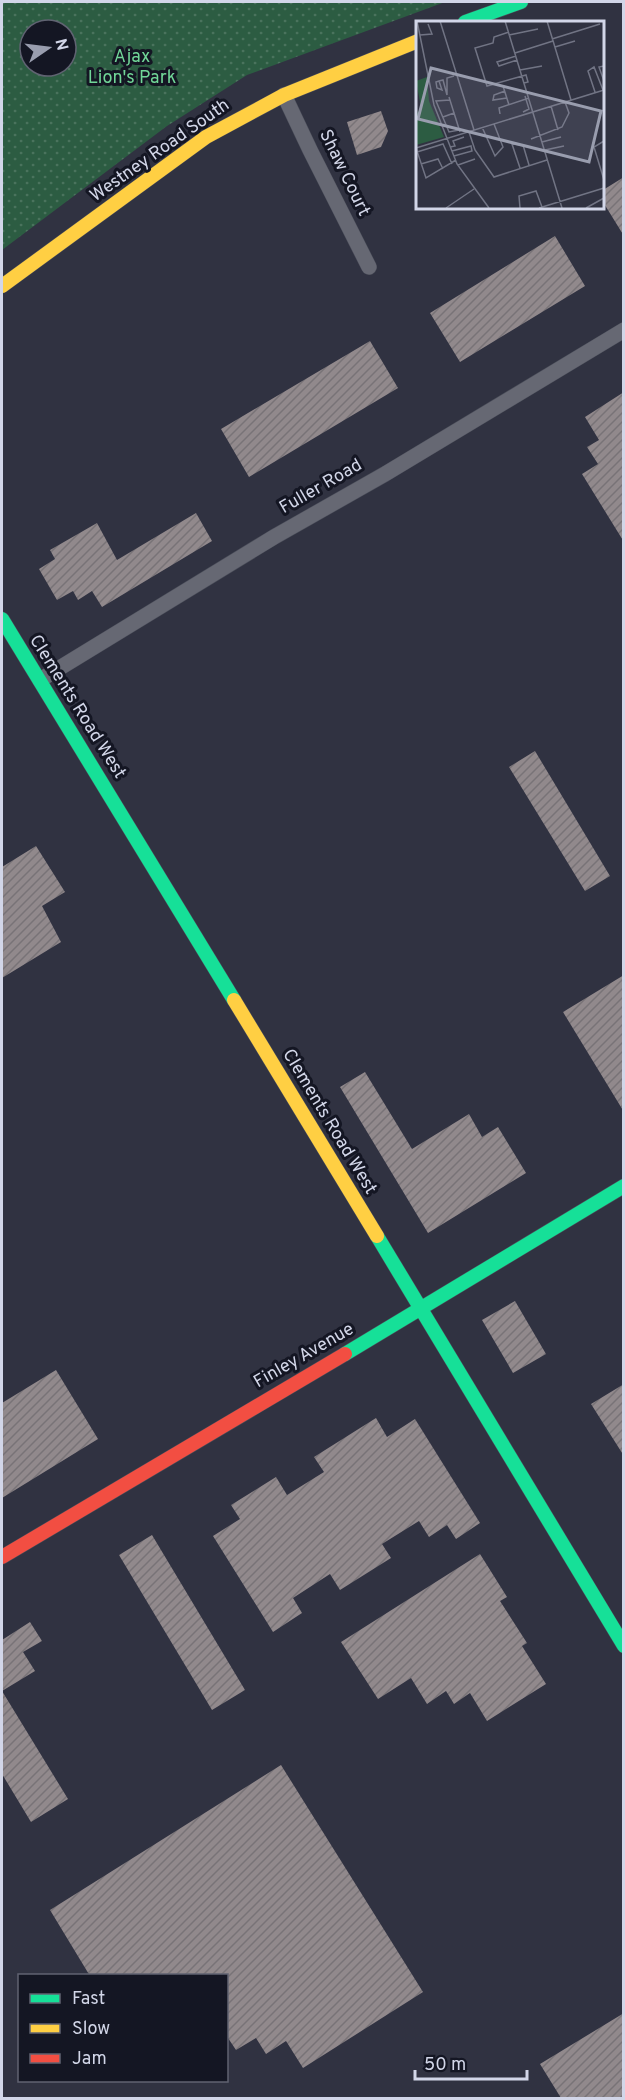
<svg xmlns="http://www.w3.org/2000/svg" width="625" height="2100" viewBox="0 0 625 2100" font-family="Overpass,sans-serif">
  <defs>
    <pattern id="green-dots" width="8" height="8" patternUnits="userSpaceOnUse" patternTransform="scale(1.5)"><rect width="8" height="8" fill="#2c5c42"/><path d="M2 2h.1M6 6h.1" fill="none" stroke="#4a735d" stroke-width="1.8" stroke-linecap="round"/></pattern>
    <pattern id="building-hatch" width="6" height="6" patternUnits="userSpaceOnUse" patternTransform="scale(1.5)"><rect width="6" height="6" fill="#91898c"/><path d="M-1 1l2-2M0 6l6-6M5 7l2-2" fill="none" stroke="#787377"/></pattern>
  </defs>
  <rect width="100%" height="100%" fill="#303241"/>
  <path fill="url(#green-dots)" fill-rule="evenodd" d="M 2,2 L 445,2 L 247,75 L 167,126 L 2,250 ZM 30,30 L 66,30 L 66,66 L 30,66 Z"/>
  <path fill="url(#building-hatch)" d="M 381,111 L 388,131 L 381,147 L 357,155 L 347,122 Z
    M 624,177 L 624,236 L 603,202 L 603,190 Z
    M 555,236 L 585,286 L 460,362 L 430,313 Z
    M 370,341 L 398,388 L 249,477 L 221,429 Z
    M 624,392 L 624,542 L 582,474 L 598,464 L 587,447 L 599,440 L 585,417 Z
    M 196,513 L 212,541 L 102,607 L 92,591 L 78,600 L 73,591 L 57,600 L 39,569 L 55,559 L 50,550 L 97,523 L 117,560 Z
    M 535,751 L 610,876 L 585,891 L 509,767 Z
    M 36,846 L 65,892 L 42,906 L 61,942 L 2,978 L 2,867 Z
    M 624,975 L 624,1112 L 563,1012 Z
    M 365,1072 L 412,1149 L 469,1114 L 482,1137 L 498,1127 L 526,1173 L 428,1233 L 340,1087 Z
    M 515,1301 L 546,1354 L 513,1373 L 482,1320 Z
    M 56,1370 L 98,1439 L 2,1498 L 2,1403 Z
    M 624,1384 L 624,1456 L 591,1404 Z
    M 376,1418 L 387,1437 L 415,1419 L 480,1523 L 456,1539 L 447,1525 L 429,1537 L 419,1521 L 382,1544 L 391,1558 L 340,1590 L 330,1574 L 293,1598 L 302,1613 L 273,1632 L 213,1536 L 240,1519 L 231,1505 L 276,1477 L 287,1495 L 324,1472 L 314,1457 Z
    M 152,1535 L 245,1690 L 212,1710 L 119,1555 Z
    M 480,1554 L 507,1597 L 500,1601 L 527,1643 L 522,1646 L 546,1684 L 487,1721 L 470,1693 L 454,1704 L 446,1691 L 427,1704 L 411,1678 L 378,1699 L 341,1642 Z
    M 30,1622 L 42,1641 L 23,1652 L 35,1671 L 2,1691 L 68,1799 L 31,1822 L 2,1774 L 2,1640 Z
    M 281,1765 L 423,1992 L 303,2068 L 286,2041 L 266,2054 L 256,2038 L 236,2050 L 226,2035 L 226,1976 L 90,1976 L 50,1910 Z
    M 624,2013 L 624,2098 L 561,2098 L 540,2064 Z"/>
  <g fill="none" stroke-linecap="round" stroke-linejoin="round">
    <g stroke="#4a4d59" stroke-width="16">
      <path id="street" d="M 284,95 L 310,150 L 369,267
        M 40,680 L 274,537 L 385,474 L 624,330"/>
    </g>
    <g stroke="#4a4d59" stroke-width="15">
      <path id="fast" d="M 465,22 L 521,2
        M 2,619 L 234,1000
        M 377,1236 L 624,1646
        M 345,1354 L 624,1186"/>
    </g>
    <g stroke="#4a4d59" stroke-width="15">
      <path id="slow" d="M 2,286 L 206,137 L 284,95 L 418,41
        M 234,1000 L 377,1236"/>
    </g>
    <g stroke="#4a4d59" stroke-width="15">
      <path id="jam" d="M 2,1557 L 345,1354"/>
    </g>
    <use href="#street" stroke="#666873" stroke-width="15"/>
    <use href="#fast" stroke="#16e098" stroke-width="14"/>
    <use href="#slow" stroke="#ffcf43" stroke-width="14"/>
    <use href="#jam" stroke="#f24e42" stroke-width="14"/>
  </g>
  <g text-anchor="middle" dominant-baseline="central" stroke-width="6" stroke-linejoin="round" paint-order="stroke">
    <g font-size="18" fill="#71d798" stroke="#141623">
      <text x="132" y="57">Ajax<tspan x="132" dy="21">Lion's Park</tspan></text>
    </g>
    <g font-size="18" fill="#d2d6e8" stroke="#141623">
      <text transform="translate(160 151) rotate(-35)">Westney Road South</text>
      <text transform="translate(344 173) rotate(64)">Shaw Court</text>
      <text transform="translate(321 487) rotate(-30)">Fuller Road</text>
      <text transform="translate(77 707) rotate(58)">Clements Road West</text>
      <text transform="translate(329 1122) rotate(59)">Clements Road West</text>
      <text transform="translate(304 1356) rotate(-30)">Finley Avenue</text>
    </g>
  </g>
  <g transform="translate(416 21)">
    <rect width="188" height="188" fill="#303241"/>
    <path d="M 11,56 L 13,80 L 28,116 L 0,124 L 0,94 L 5,86 L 0,60 Z" fill="#2c5c42"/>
    <path fill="none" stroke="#717484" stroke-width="1.5" d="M 1,0 L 18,84 L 41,143 L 73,187M 24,0 L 58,109M 89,0 L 146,187M 131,0 L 155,79M 93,11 L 78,16 L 77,22 L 59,27 L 71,65 L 110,54 L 112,61 L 108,62M 4,14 L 16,13 L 12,3M 93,14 L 122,8M 136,18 L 184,3M 139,26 L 159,20M 99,32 L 137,20M 100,35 L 81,41 L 83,45 L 101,39M 188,45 L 183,46 L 188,60M 104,49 L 126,45M 23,60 L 26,69 L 21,67 L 20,61 L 23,60 L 27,59 L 31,74M 87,65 L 93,84M 89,70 L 78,74 L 77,79 L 91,77M 179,71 L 172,50 L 178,46 L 187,69M 31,74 L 31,57 L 38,55M 34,79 L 20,80 L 33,111 L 43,109M 135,85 L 142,109M 107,91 L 113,88 L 109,75M 38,92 L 44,111M 84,93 L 83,87 L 113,77M 27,96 L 38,92 L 33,76M 66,106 L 79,135 L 87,126 L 78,103M 53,111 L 59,129 L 78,156 L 131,139M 115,118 L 146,106 L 153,92 L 149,81M 188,120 L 178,126 L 188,159M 126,121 L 145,116M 34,126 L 39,125 L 37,120 L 48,116M 129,129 L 148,125M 36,130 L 55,125 L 56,130 L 38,135M 1,131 L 27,123 L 36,143M 40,139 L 10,157 L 0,127 L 188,69M 5,143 L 22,138 L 27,148M 42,144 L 59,138M 104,147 L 96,123 L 107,124 L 113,144M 30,187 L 58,168M 104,187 L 103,175 L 120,170 L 126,186M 123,187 L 188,167M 170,187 L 188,177"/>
    <path fill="#999dae" fill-opacity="0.15" stroke="#999dae" stroke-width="3" d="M 15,47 L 185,90 L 173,141 L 2,98 Z"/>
    <rect width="188" height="188" fill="none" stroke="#d2d6e8" stroke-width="3"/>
  </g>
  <rect width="625" height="2100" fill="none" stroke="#d2d6e8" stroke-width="6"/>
  <rect x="18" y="1974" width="210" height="108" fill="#141623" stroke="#606372" stroke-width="1.5"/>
  <rect x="30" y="1994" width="30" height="9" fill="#16e098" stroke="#606372" stroke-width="1.5"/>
  <text x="72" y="2004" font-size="18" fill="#d2d6e8">Fast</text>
  <rect x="30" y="2024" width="30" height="9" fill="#ffcf43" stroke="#606372" stroke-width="1.5"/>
  <text x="72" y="2034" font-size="18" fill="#d2d6e8">Slow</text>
  <rect x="30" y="2054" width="30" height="9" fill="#f24e42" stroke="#606372" stroke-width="1.5"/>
  <text x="72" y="2064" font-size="18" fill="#d2d6e8">Jam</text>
  <g transform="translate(48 48) rotate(76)"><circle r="28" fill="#141623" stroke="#606372" stroke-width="1.5"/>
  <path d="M0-4.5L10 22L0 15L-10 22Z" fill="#999dae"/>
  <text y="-9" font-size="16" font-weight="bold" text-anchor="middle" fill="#d2d6e8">N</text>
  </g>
  <path d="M415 2070v9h112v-9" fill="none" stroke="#d2d6e8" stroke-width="3"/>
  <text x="424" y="2070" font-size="18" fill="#d2d6e8" stroke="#141623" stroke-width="4.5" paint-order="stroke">50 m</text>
</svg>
